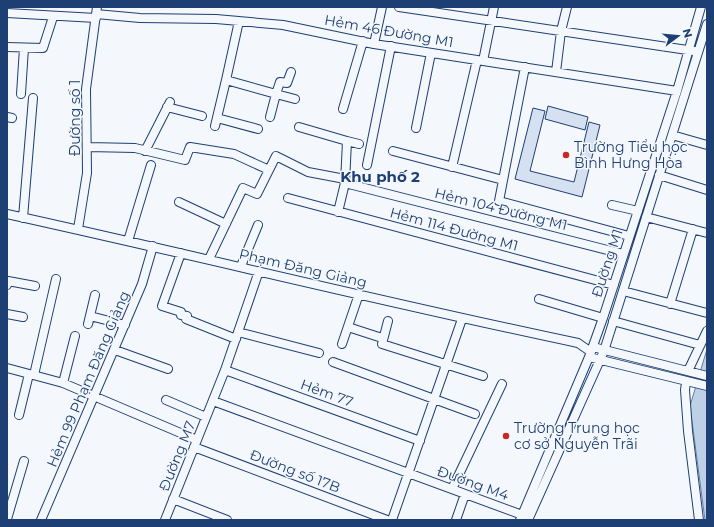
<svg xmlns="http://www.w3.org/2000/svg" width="714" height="527" viewBox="0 0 714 527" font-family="Montserrat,sans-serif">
  <rect width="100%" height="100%" fill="#f4f7fb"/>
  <path fill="#bed0e5" stroke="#687fa3" d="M 707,349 L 707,520 L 705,520 L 690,406 Z"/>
  <path fill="#d5e0f0" stroke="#1d3f73" d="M 548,106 L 588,117 L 585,130 L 545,119 Z
    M 533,108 L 545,111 L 530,171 L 574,182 L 589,122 L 600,125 L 582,197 L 515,179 Z"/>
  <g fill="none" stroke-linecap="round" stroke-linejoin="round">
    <g stroke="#1d3f73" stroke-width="10">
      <path id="minor" d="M 399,7 L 694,51
        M 7,13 L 96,18
        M 96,14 L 140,18 L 216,19 L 283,25 L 374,44 L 677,91
        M 239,21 L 226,80 L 276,94 L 270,117
        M 374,44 L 382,7
        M 7,47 L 43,48 L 53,17
        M 483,61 L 494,7
        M 525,67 L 499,201 L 629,236
        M 291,72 L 287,83 L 280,82 L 276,94 L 295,99
        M 556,72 L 561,31 L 567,7
        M 21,94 L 24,48
        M 167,107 L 202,116
        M 343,109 L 363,41
        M 7,117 L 12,118
        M 217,118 L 258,129
        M 215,126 L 226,80
        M 299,127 L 347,141 L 345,183 L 623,254
        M 416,128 L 431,53
        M 672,135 L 707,145
        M 347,141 L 359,144
        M 88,147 L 135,148 L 185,160 L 190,147 L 234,154 L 269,170
        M 145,151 L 170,102
        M 393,151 L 503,180
        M 367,165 L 391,46
        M 452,167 L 477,60
        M 659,175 L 707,190
        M 288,198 L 614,285
        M 179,202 L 226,224
        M 612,205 L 638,211
        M 338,212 L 345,183
        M 7,214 C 198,256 387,303 578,343 L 591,352
        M 646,217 L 707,233
        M 23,218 L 33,98
        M 78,229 L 87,173 L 86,89 L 97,7
        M 128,241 L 151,165
        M 181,253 L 162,306 L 181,312 L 181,315 L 187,316 L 186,319 L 236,339
        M 209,259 L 243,188 L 257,194 L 276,156 L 308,172 L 345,179
        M 241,266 L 258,225
        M 7,285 L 8,281 L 35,286
        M 623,291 L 707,313
        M 539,299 L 603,318
        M 670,304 L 693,229
        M 7,314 L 23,317
        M 90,316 L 125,325
        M 388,321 L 382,344 L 483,376
        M 613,321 L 700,345
        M 88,324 L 95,295
        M 348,327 L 382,338
        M 238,332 L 319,353
        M 342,344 L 359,294
        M 593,347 L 707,376
        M 115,350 L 168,369
        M 589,357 L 707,386
        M 333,362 L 475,414
        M 7,368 L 63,383 L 197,440
        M 225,370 L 420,441
        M 688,371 L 707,331
        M 34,375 L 56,279
        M 686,382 L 685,390 L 688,431 L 699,520
        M 63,383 L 75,336
        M 166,400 L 206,417
        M 213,401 L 525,516
        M 19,415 L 29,374
        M 194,447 L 387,520
        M 452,489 L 502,384
        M 173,499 L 227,520
        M 7,519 L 24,461
        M 41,520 L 142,284 L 153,246
        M 165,520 L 225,370 L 259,271
        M 392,520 L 462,319
        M 456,520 L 465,494
        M 520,520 L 589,357 L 603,318 L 677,91 L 701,7
        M 528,520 L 604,351 L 707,24"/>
    </g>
    <use href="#minor" stroke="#f4f7fb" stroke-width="8"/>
  </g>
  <g fill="#c62828" stroke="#f4f7fb" stroke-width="1.5">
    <circle cx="566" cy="155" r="4"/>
    <circle cx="506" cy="436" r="4"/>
  </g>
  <g text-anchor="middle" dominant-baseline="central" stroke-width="3" stroke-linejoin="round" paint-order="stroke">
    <g font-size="14" fill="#1d3f73" stroke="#f4f7fb">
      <text transform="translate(389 31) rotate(10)">Hẻm 46 Đường M1</text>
      <text transform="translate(75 118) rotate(-90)">Đường số 1</text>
      <text transform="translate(501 209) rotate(14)">Hẻm 104 Đường M1</text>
      <text transform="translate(454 229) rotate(15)">Hẻm 114 Đường M1</text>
      <text transform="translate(607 263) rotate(-72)">Đường M1</text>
      <text transform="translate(303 268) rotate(13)">Phạm Đăng Giảng</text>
      <text transform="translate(88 379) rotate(-67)">Hẻm 99 Phạm Đăng Giảng</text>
      <text transform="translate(327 393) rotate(20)">Hẻm 77</text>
      <text transform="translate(177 456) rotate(-68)">Đường M7</text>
      <text transform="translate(295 471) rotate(21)">Đường số 17B</text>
      <text transform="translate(473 483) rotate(20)">Đường M4</text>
    </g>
    <g font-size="14" fill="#1d3f73" stroke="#f4f7fb" text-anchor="start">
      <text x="574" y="147">Trường Tiểu học<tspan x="574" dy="16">Bình Hưng Hòa</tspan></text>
      <text x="514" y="428">Trường Trung học<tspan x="514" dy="16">cơ sở Nguyễn Trãi</tspan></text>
    </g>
    <g font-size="15" font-weight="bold" fill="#1d3f73" stroke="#f4f7fb">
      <text x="380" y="176">Khu phố 2</text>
    </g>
  </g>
  <rect width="714" height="527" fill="none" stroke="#1d3f73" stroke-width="16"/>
  <g transform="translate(678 36) rotate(74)" stroke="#f4f7fb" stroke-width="3" paint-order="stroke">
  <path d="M0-3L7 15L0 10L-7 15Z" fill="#1d3f73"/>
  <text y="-6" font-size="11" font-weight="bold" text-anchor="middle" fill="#1d3f73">N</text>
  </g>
</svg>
